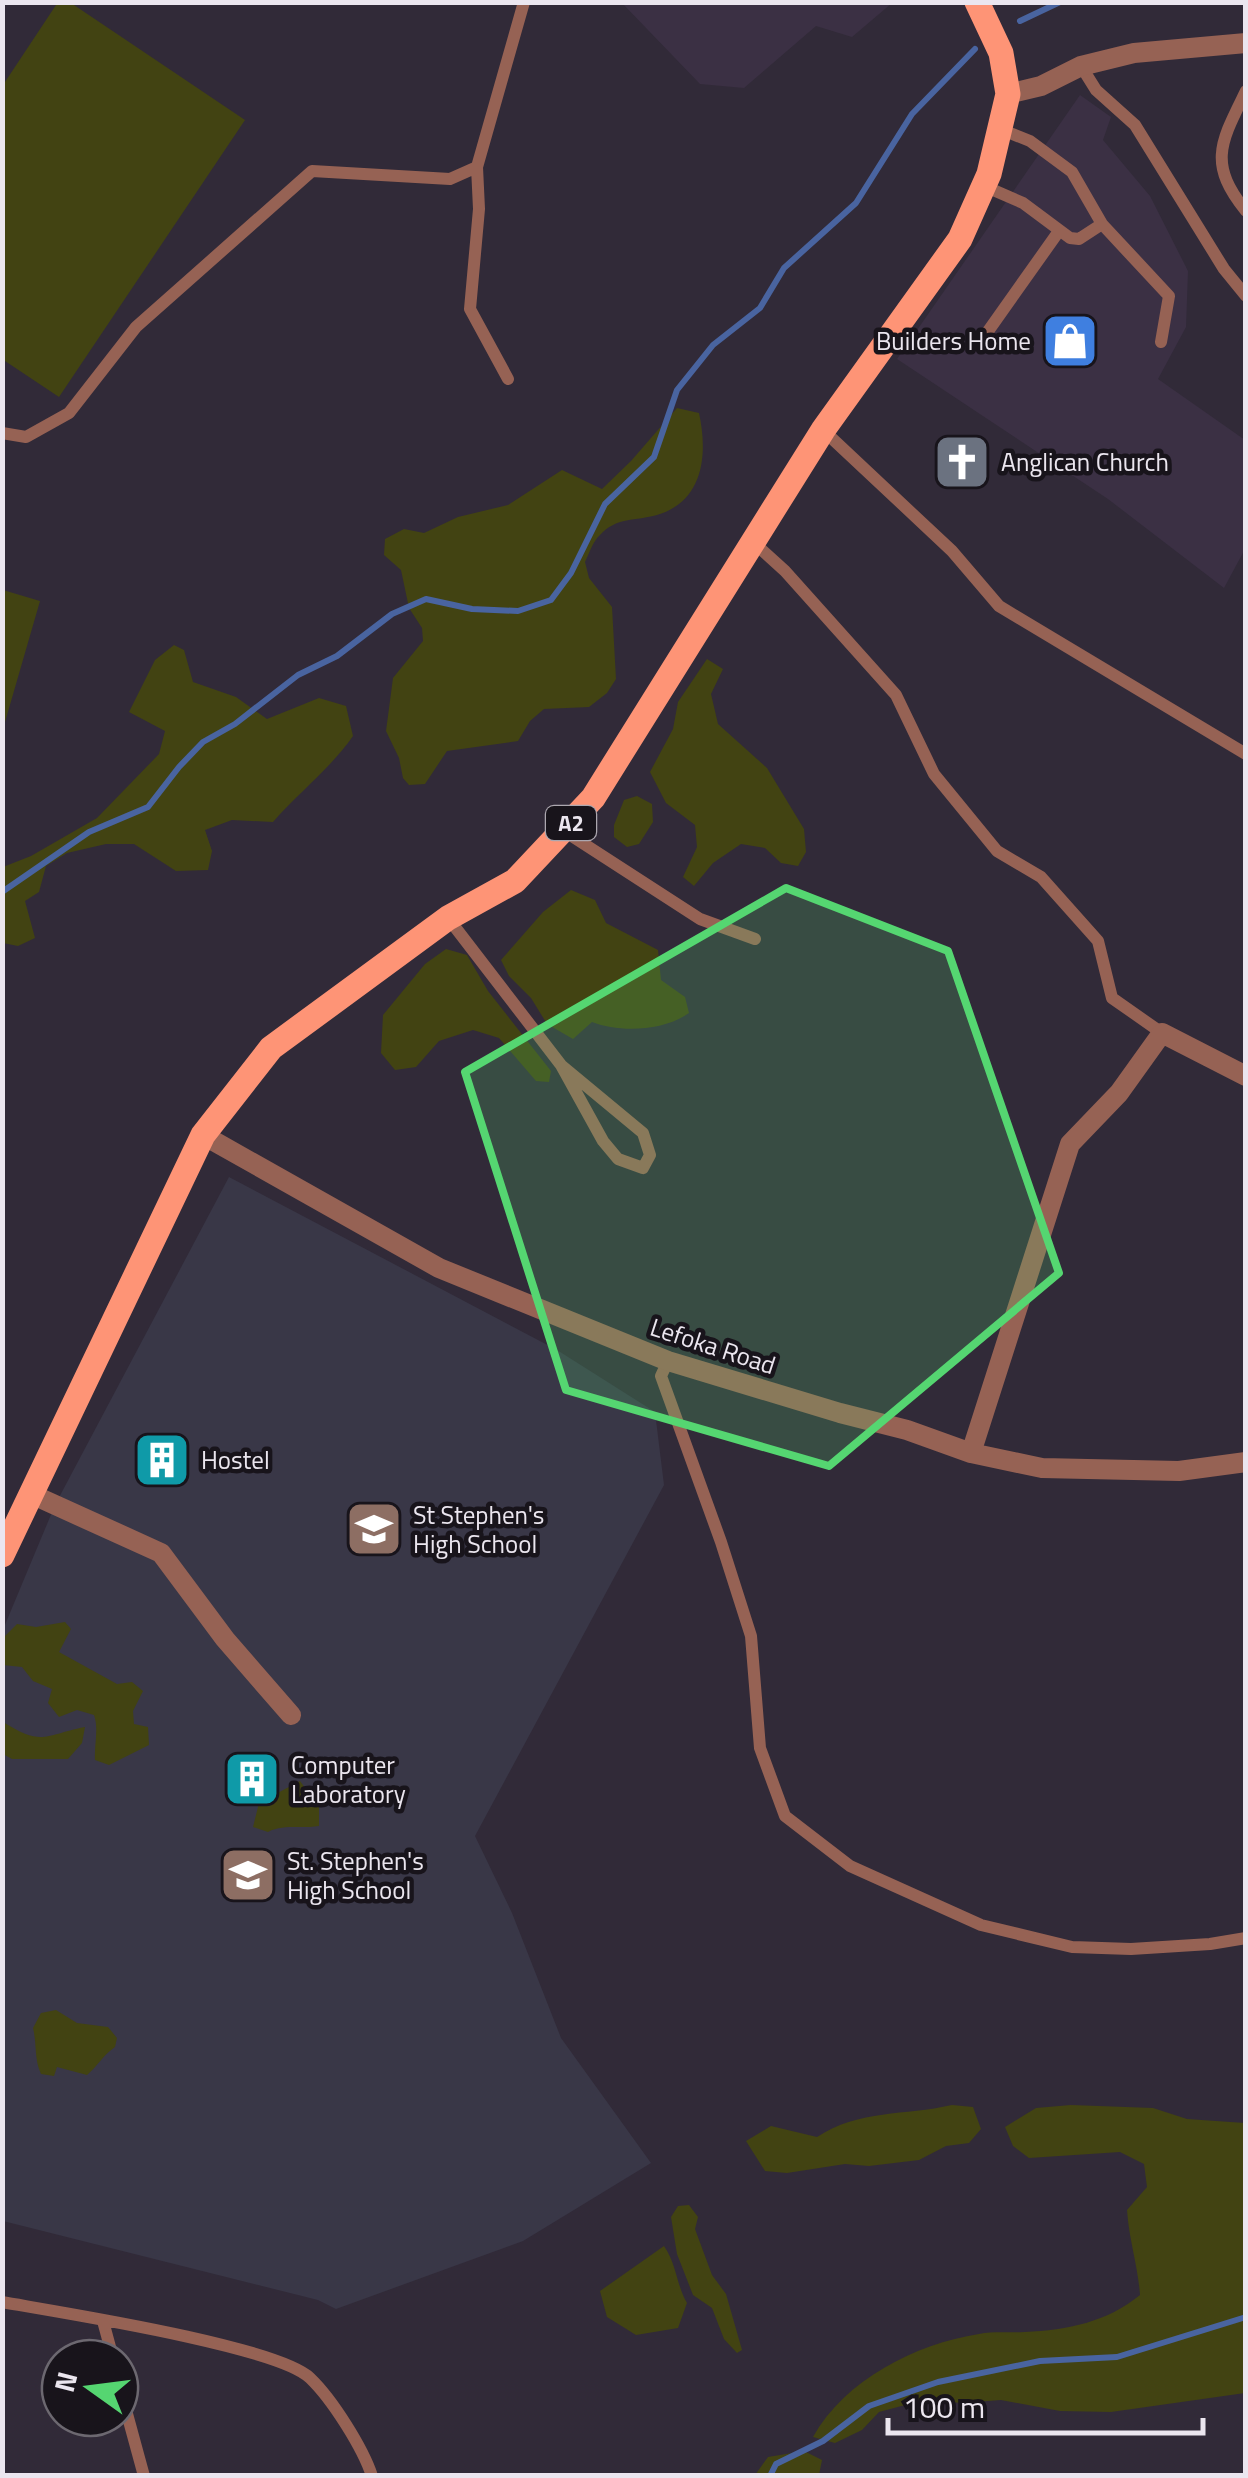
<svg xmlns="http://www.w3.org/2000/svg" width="1248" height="2478" viewBox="0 0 1248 2478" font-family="'Titillium Web',sans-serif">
  <rect width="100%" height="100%" fill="#312a38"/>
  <path fill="#3b3044" d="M 622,3 L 892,3 L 852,37 L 816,26 L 744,88 L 700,84 Z
    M 1080,95 L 1111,117 L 1103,140 L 1150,196 L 1188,271 L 1186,327 L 1158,379 L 1245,440 L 1245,549 L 1224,588 L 1108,499 L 897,359 Z"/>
  <path fill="#393747" d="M 229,1177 L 557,1350 L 655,1412 L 664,1485 L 475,1836 L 512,1913 L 561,2038 L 651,2163 L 523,2241 L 336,2309 L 318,2300 L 3,2221 L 2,1632 L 55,1505 Z"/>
  <path fill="#424312" d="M 58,2 L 71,3 L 245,120 L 59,397 L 2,359 L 3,85 Z
    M 677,408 L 699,413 C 708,454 704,501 657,515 C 636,521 616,517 600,535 C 593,541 589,554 585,562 L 589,578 L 612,607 L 616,679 L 607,693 L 589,707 L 544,709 L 530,721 L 518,741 L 447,751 L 425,784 L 409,785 L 403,778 L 399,758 L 386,731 L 393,678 L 423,641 L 422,628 L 409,608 L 401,570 L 384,555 L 385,539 L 404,529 L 424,533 L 458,517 L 508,505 L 562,470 L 602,489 L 631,461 Z
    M 3,590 L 40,601 L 3,729 L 2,590 Z
    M 174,645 L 184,650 L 193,682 L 236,697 L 267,719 L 319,698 L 346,706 L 353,736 C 330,769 299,792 273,822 L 232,820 L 205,830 L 212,851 L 208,870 L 176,871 L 134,844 L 106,844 L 67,853 L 46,866 L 39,892 L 25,901 L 35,938 L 18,946 L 3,943 L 3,867 L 31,856 L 97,818 L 159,754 L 165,731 L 129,712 L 155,660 Z
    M 707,659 L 723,669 L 711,694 L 718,724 L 767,768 L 804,829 L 806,852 L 798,866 L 781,863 L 765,848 L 741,844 L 713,863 L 694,886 L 683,877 L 697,847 L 695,825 L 666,803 L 650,772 L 673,729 L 678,702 Z
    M 637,796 L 652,804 L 653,822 L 639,844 L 627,847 L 614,837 L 614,825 L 624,800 Z
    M 571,890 L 595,900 L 606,923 L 658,950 L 661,980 L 685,997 L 689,1013 C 664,1031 620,1033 592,1022 L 573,1039 L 547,1024 L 531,998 L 509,976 L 501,960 L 543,912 Z
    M 446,949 L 467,955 L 488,991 L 551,1071 L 549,1082 L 536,1081 L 499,1038 L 473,1030 L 439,1041 L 416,1067 L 395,1070 L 381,1053 L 383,1015 L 425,964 Z
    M 65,1622 L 71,1629 L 59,1652 L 117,1684 L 132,1682 L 143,1691 L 133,1711 L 134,1724 L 148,1727 L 149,1745 L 109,1765 L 95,1760 C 94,1745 99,1729 94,1715 L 77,1710 L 59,1717 L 48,1703 L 52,1689 L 33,1681 L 22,1667 L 3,1665 L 5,1636 L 17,1624 L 36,1627 Z
    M 3,1722 C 43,1747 44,1735 85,1727 L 82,1743 L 68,1759 L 12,1759 L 3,1754 Z
    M 300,1781 L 319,1807 L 319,1826 C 301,1829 284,1824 268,1832 L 253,1827 L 259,1803 Z
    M 56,2010 L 77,2023 L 108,2027 L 117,2038 L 115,2047 C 101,2057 98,2066 87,2075 L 57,2067 L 54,2076 L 41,2074 C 34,2059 37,2044 33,2028 L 41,2013 Z
    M 952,2105 L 973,2107 L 981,2129 L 969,2143 L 946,2146 L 919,2160 L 869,2166 L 845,2164 L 787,2173 L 765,2171 L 746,2141 L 771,2126 L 817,2137 C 860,2109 904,2116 952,2105 Z
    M 1071,2105 L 1153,2108 L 1187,2119 L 1245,2123 L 1245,2393 L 1111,2412 L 1060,2411 L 1001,2400 L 962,2403 L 924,2400 L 879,2412 L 862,2430 L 835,2443 L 813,2437 C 845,2380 915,2344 979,2334 C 993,2331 1010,2333 1025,2332 C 1068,2330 1107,2322 1140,2295 C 1138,2266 1129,2240 1127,2210 L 1147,2187 L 1144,2164 L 1120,2152 L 1029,2158 L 1013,2146 L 1005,2127 L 1036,2108 Z
    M 689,2205 L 698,2217 L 695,2229 L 712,2275 L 726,2294 L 742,2350 L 737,2353 L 724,2339 L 712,2308 L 693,2295 L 677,2254 L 671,2217 L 678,2206 Z
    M 664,2246 C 677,2265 676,2284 687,2303 L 678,2328 L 636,2335 L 607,2317 L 600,2291 Z
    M 804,2451 L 822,2460 L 819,2475 L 755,2475 L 768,2457 Z"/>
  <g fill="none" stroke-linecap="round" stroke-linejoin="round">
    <path stroke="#4964a0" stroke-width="6" d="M 1020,21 L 1060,2
      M 2,892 L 89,832 L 148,807 L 179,767 L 203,742 L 235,724 L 298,675 L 337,656 L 392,614 L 426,599 L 472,609 L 518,611 L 551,600 L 571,573 L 605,504 L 654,457 L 677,390 L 713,345 L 760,308 L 784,268 L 856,203 L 912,114 L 975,49
      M 770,2476 L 776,2464 L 823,2441 L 869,2406 L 938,2382 L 1040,2361 L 1117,2357 L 1246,2317"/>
    <path stroke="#966254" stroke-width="12" d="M 1081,66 L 1096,90 L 1135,125 L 1224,269 L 1246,296
      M 1246,91 C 1221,142 1207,163 1246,211
      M 1000,129 L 1030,141 L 1072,172 L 1102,224 L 1169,296 L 1161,342
      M 984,186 L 1023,203 L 1070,238 L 1079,239 L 1102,224
      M 979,344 L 1059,231
      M 508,379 L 470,309 L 479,209 L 477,167 L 524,2
      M 823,430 L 952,551 L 999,606 L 1246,754
      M 2,433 L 26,437 L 69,413 L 136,327 L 312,171 L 450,179 L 477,167
      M 753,542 L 785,571 L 896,695 L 934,774 L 997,851 L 1041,877 L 1098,941 L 1112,998 L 1162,1033
      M 564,831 L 700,919 L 755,939
      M 448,918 L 561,1065 L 603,1141 L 618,1159 L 643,1168 L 650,1155 L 643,1133 L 561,1065
      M 668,1361 L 661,1376 L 721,1542 L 751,1636 L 760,1748 L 785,1816 L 850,1866 L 981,1925 L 1072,1947 L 1131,1949 L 1210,1944 L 1246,1938
      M 2,2302 C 58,2312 277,2346 310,2378 C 332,2399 363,2448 372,2476
      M 103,2321 L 113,2358
      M 120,2388 L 144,2476"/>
    <path stroke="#966254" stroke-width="20" d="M 1008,94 L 1041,86 L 1081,66 L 1134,53 L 1246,43
      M 203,1135 L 439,1268 L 668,1361 L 840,1413 L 907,1430 L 971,1453 L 1042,1468 L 1179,1471 L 1246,1462
      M 971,1453 L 1070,1144 L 1119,1093 L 1162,1033 L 1246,1076
      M 31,1494 L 161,1553 L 225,1639 L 291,1715"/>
    <path stroke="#fe9476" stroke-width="25" d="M 2,1555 L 203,1135 L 271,1048 L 448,918 L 515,881 L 593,798 L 823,430 L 960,239 L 989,174 L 1008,94 L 1001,53 L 977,2"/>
  </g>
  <path fill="#55d671" fill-opacity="0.2" stroke="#55d671" stroke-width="8" stroke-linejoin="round" d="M 786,888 L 948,951 L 1059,1273 L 829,1466 L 566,1390 L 465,1072 Z"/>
  <defs>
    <g id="shop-square" transform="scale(2.875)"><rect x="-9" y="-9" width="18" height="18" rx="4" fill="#3f7fe0" stroke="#18141b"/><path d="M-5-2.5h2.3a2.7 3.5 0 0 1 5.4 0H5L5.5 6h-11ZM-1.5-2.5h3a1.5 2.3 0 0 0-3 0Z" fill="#fff"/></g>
    <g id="church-square" transform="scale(2.875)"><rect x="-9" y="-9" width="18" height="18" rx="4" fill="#6b7280" stroke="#18141b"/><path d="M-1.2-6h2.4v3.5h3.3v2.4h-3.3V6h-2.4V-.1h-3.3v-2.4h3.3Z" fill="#fff"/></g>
    <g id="building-square" transform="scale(2.875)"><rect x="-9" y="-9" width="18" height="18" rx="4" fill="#0f9aa8" stroke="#18141b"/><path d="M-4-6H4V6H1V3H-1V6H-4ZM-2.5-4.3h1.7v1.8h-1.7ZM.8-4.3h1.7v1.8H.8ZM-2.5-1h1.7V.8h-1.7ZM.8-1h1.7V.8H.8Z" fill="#fff"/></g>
    <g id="school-square" transform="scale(2.875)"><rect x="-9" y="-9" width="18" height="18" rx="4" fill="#8d6e63" stroke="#18141b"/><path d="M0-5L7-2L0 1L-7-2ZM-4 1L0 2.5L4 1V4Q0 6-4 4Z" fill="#fff"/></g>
  </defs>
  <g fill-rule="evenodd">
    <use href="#shop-square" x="1070" y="341"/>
    <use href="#church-square" x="962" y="462"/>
    <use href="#building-square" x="162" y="1460"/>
    <use href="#school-square" x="374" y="1529"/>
    <use href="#building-square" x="252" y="1779"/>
    <use href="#school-square" x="248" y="1875"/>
  </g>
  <g text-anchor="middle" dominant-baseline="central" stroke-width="9" stroke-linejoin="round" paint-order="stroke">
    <rect fill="#18141b" stroke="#aca7af" stroke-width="2.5" x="546" y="806" width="50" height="34" rx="8"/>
    <g font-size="22" font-weight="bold" fill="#ebe6ef">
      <text x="571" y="823">A2</text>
    </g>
    <g font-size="25" fill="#ebe6ef" stroke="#18141b" text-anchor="start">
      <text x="1031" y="341" text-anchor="end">Builders Home</text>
      <text x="1001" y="462">Anglican Church</text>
      <text x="201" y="1460">Hostel</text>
      <text x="413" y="1515">St Stephen's<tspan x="413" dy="29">High School</tspan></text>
      <text x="291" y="1765">Computer<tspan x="291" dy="29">Laboratory</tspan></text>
      <text x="287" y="1861">St. Stephen's<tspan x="287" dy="29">High School</tspan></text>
    </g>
    <g font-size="25" fill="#ebe6ef" stroke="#18141b">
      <text transform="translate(713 1346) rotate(18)">Lefoka Road</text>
    </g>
  </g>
  <rect width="1248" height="2478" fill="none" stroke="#ebe6ef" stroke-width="10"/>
  <g transform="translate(90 2388) rotate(284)"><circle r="48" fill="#18141b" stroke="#6c6870" stroke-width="2.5"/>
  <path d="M0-8L18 38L0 25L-18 38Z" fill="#55d671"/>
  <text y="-15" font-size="28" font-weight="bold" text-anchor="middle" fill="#ebe6ef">N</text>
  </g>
  <path d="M888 2418v15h315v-15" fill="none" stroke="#ebe6ef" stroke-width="5"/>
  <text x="903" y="2418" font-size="30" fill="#ebe6ef" stroke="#18141b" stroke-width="8" paint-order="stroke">100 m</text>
</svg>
